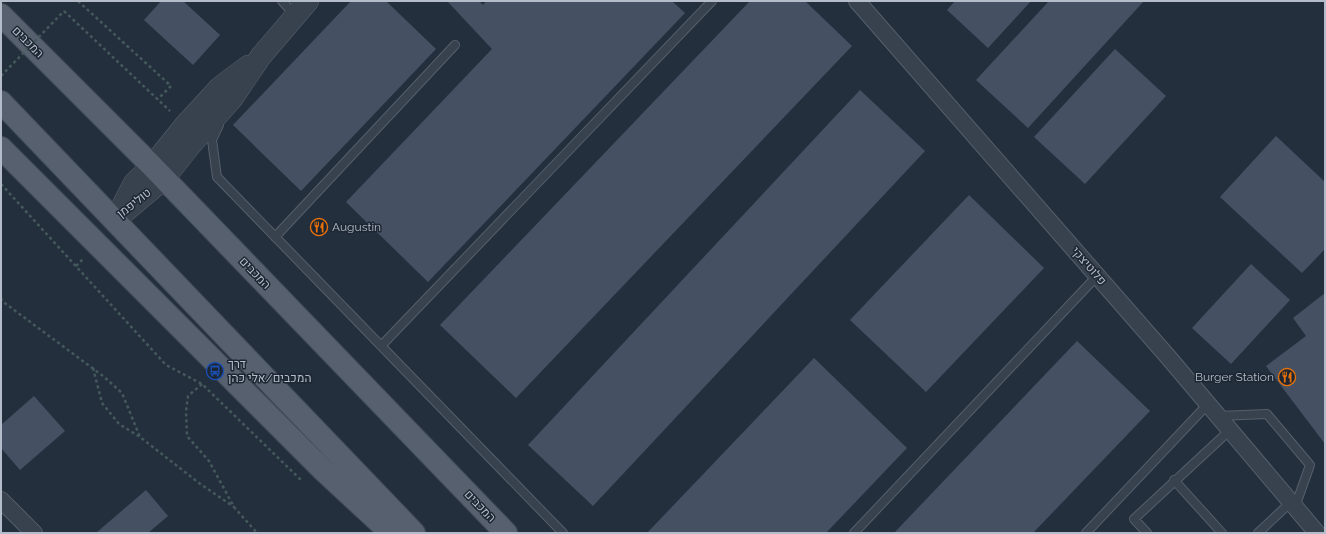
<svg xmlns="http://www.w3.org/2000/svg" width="1326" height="534" viewBox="0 0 1326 534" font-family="Raleway,Heebo,sans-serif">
  <rect width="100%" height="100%" fill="#242f3e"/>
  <path fill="#455162" d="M 161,1 L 183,1 L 220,35 L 193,65 L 144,20 Z
    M 351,1 L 386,1 L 436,49 L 301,191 L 233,125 Z
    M 447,1 L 479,1 L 483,5 L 486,1 L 672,1 L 685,13 L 428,282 L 346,202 L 492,49 Z
    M 750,1 L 805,1 L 852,46 L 516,398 L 440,325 Z
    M 955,1 L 1031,1 L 988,48 L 947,10 Z
    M 1049,1 L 1144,1 L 1028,128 L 976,80 Z
    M 1115,49 L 1166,96 L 1085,184 L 1034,137 Z
    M 860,90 L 925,151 L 593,506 L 528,445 Z
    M 1276,136 L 1325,182 L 1325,249 L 1302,273 L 1220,197 Z
    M 969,195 L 1044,268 L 926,392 L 850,320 Z
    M 1251,264 L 1290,300 L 1231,364 L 1192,328 Z
    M 1325,293 L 1325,444 L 1266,366 L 1306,336 L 1293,318 Z
    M 1077,341 L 1150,411 L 1033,533 L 894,533 Z
    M 814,358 L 907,448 L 826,533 L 647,533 Z
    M 34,396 L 65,431 L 20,470 L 1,448 L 1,425 Z
    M 146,490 L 168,516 L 148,533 L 96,533 Z"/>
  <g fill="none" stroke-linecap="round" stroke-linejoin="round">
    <g stroke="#565f6c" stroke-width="10">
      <path id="service" d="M 282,1 L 295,15
        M 219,125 L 212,140 L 217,177 L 563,533
        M 275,237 L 455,45
        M 381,346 L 712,1
        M 1219,416 L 1267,414 L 1310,465 L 1295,507
        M 1174,480 L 1222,533
        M 854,533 L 1097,276
        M 1086,533 L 1208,404
        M 1147,533 L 1134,519 L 1230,430
        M 1258,533 L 1291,502"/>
    </g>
    <g stroke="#565f6c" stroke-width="18">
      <path id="minor" d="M 857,1 L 1169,358 L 1317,533
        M 1,500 L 34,533"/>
    </g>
    <g stroke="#565f6c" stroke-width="22">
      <path id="tertiary" d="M 119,212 L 134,183 L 152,166 L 185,125 L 220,87 L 248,66
        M 115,220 L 164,179 L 190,146 L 232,99 L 261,56 L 308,1"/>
    </g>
    <g stroke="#414a57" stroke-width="24">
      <path id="primary" d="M 1,15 L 152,166 L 506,533
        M 1,102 L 414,533
        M 1,148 L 324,471 L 391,533"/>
    </g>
    <path stroke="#44595c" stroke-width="2.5" stroke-dasharray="3 3" stroke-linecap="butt" d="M 78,1 L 171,86 L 158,99
      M 64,11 L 170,111
      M 1,184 L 166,365 L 202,384 L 302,481
      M 76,266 L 83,259
      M 1,298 L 2,301 L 103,376 L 122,393 L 140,437 L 199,483 L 234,507
      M 93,368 L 102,403 L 119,424 L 140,437
      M 202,384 L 188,396 L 186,411 L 187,436 L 209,461 L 234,507 L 257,533"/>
    <use href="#service" stroke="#38414e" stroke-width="8"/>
    <use href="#minor" stroke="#38414e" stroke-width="16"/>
    <use href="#tertiary" stroke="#38414e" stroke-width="21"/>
    <use href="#primary" stroke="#56606e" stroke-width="22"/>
    <path stroke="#44595c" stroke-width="2.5" stroke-dasharray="3 3" stroke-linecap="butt" d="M 1,76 L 64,11"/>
  </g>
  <defs>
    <g id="restaurant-ring" transform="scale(0.9)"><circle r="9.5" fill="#1d2633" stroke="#e8710a" stroke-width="1.5"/><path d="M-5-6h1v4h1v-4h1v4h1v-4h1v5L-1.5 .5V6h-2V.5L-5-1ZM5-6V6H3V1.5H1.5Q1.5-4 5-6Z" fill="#e8710a"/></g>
    <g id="bus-ring" transform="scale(0.9)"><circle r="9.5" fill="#1d2633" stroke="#1a4fb4" stroke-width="1.5"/><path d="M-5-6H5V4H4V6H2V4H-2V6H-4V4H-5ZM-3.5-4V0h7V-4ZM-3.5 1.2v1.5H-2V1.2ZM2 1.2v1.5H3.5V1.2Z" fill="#1a4fb4"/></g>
  </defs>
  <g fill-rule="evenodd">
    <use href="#restaurant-ring" x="319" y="227"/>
    <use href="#bus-ring" x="215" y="371"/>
    <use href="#restaurant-ring" x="1287" y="377"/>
  </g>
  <g text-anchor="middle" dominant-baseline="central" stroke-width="3" stroke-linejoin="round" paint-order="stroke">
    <g font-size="12" fill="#b4bcc9" stroke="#1d2633">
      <text transform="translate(28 42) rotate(45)">המכבים</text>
      <text transform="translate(134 203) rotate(-38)">טוליפמן</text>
      <text transform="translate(1089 266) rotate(49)">פלוטיצקי</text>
      <text transform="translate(255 273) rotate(46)">המכבים</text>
      <text transform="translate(480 506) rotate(46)">המכבים</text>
    </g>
    <g font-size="12" fill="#b4bcc9" stroke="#1d2633" text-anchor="start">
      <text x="332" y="227">Augustin</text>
      <text x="228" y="364">דרך<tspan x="228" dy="14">המכבים/אלי כהן</tspan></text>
      <text x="1274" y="377" text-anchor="end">Burger Station</text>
    </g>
  </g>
  <rect width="1326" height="534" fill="none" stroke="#b4bcc9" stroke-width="4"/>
</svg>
